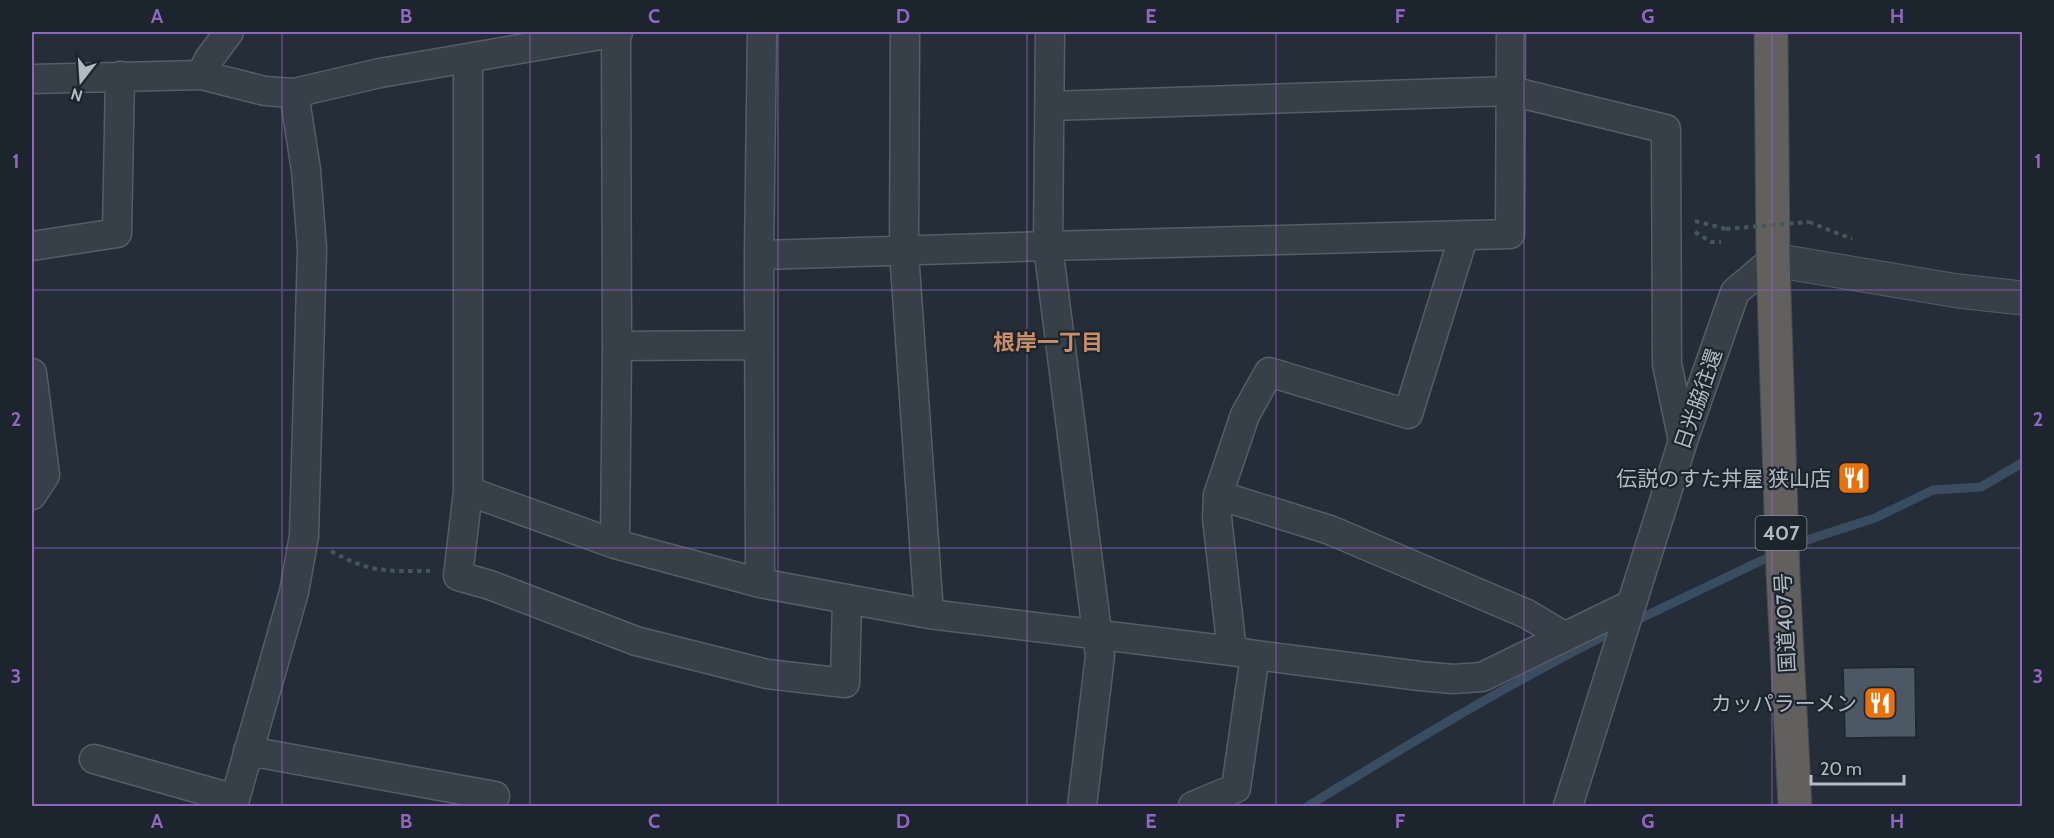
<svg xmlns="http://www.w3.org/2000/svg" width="2054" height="838" viewBox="0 0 2054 838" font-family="Cabin,'Noto Sans JP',sans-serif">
  <rect width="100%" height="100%" fill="#242d38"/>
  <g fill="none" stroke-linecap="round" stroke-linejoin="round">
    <path stroke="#3a4c5f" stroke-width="9" d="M 1788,548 L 1813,538 L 1875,518 L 1933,490 L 1981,487 L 2022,463
      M 1633,622 L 1775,554
      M 1308,806 C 1409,744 1511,682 1618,629"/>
  </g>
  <path fill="#4c5863" stroke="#1e262f" stroke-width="1.5" d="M 1915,667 L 1916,737 L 1845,738 L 1843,668 Z"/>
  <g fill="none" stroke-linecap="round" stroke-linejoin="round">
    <g stroke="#555d66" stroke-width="31">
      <path id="minor" d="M 905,32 L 904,252 L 929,614
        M 1050,32 L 1048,246 L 1100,656 L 1082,806
        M 468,58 L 468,491 L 458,576 L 490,585 L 636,641 L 767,674 L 845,683 L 847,599
        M 201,75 L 209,59 L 229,32
        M 32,79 L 201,75 L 265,91 L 294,93 L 380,73 L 618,32
        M 1051,106 L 1511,91 L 1666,129 L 1667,364 L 1683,441
        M 32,246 L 117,233 L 120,76
        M 759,255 L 1048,246 L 1510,234 L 1511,32
        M 617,346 L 759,345
        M 32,373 L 45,475 L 32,495
        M 468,491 L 615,544 L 760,583 L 929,614 L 1232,651 L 1255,655 L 1420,676 L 1453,679 L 1482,677 L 1630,605
        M 1218,495 L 1245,415 L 1269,372 L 1408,414 L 1464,235
        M 615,544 L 617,346 L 616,32
        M 760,583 L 759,255 L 762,32
        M 1232,651 L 1217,518 L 1218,495 L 1330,530 L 1527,614 L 1564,636
        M 248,751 L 495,796
        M 94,759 L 235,799
        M 233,806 L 294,592 L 304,536 L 312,249 L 306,170 L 294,93
        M 1193,806 L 1236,788 L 1255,655
        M 1568,806 L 1683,441 L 1735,292 L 1773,260"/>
    </g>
    <g stroke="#555d66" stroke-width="35">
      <path id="tertiary" d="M 1773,260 L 1958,291 L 2022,298"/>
    </g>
    <g stroke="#424a53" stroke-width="35">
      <path id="trunk" d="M 1771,32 L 1773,260 L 1783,575 L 1795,806"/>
    </g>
    <path stroke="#455758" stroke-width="4" stroke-dasharray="4.5 4.5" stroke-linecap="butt" d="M 1695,221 L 1726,229
      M 1809,222 L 1852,239
      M 1695,232 L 1711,242 L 1721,242
      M 331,551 C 370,573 387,571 430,571"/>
    <use href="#minor" stroke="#373f48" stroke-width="28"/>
    <use href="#tertiary" stroke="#373f48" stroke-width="33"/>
    <use href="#trunk" stroke="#61605e" stroke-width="33"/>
    <path stroke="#455758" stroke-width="4" stroke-dasharray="4.5 4.5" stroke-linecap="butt" d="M 1726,229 L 1809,222"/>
  </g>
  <path fill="none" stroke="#9165c1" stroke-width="1.5" stroke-opacity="0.55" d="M 282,32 L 282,806M 530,32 L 530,806M 778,32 L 778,806M 1027,32 L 1027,806M 1276,32 L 1276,806M 1524,32 L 1524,806M 1772,32 L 1772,806M 32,290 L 2022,290M 32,548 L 2022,548"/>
  <defs>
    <g id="restaurant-square" transform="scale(1.725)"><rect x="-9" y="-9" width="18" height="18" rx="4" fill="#e8710a" stroke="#1c242d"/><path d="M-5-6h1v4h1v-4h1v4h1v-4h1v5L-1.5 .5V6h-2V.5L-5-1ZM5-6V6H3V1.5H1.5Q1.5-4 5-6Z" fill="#fff"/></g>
  </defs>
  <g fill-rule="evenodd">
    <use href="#restaurant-square" x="1854" y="478"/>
    <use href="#restaurant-square" x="1880" y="703"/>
  </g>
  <g text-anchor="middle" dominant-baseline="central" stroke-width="4.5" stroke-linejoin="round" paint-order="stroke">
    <rect fill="#1c242d" stroke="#858d97" stroke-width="1.5" x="1755.5" y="516" width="51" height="34" rx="4.5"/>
    <g font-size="20" font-weight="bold" fill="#b2bac4">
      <text x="1781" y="533">407</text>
    </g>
    <g font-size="21" fill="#b2bac4" stroke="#1c242d">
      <text transform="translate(1698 399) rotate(-71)">日光脇往還</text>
      <text transform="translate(1785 623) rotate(-93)">国道407号</text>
    </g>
    <g font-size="21" fill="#b2bac4" stroke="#1c242d" text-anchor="end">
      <text x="1831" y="478">伝説のすた丼屋 狭山店</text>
      <text x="1857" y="703">カッパラーメン</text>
    </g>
    <g font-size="22" font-weight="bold" fill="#c98e68" stroke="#1c242d">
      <text x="1048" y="342">根岸一丁目</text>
    </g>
  </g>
  <rect width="2054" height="838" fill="none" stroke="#1c242d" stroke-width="66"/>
  <g transform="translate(81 81) rotate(197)" stroke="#1c242d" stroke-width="4.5" paint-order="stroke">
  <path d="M0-4.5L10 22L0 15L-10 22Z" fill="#b2bac4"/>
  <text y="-9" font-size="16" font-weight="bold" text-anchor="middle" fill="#b2bac4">N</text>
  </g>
  <path d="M1811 775v9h93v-9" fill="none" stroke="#b2bac4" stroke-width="3"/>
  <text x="1820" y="775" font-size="18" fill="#b2bac4" stroke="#1c242d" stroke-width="4.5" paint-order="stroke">20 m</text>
  <rect x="33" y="33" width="1988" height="772" fill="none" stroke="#9165c1" stroke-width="2"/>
  <g font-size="20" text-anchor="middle" font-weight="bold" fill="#9165c1">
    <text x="157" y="23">A</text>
    <text x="406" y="23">B</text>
    <text x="654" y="23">C</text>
    <text x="903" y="23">D</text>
    <text x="1151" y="23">E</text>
    <text x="1400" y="23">F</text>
    <text x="1648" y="23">G</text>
    <text x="1897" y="23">H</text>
    <text x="16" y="168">1</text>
    <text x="2038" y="168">1</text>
    <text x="16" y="426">2</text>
    <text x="2038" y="426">2</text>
    <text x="16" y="683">3</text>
    <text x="2038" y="683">3</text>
    <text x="157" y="828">A</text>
    <text x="406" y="828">B</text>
    <text x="654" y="828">C</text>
    <text x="903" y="828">D</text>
    <text x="1151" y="828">E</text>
    <text x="1400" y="828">F</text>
    <text x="1648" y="828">G</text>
    <text x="1897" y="828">H</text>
  </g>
</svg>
